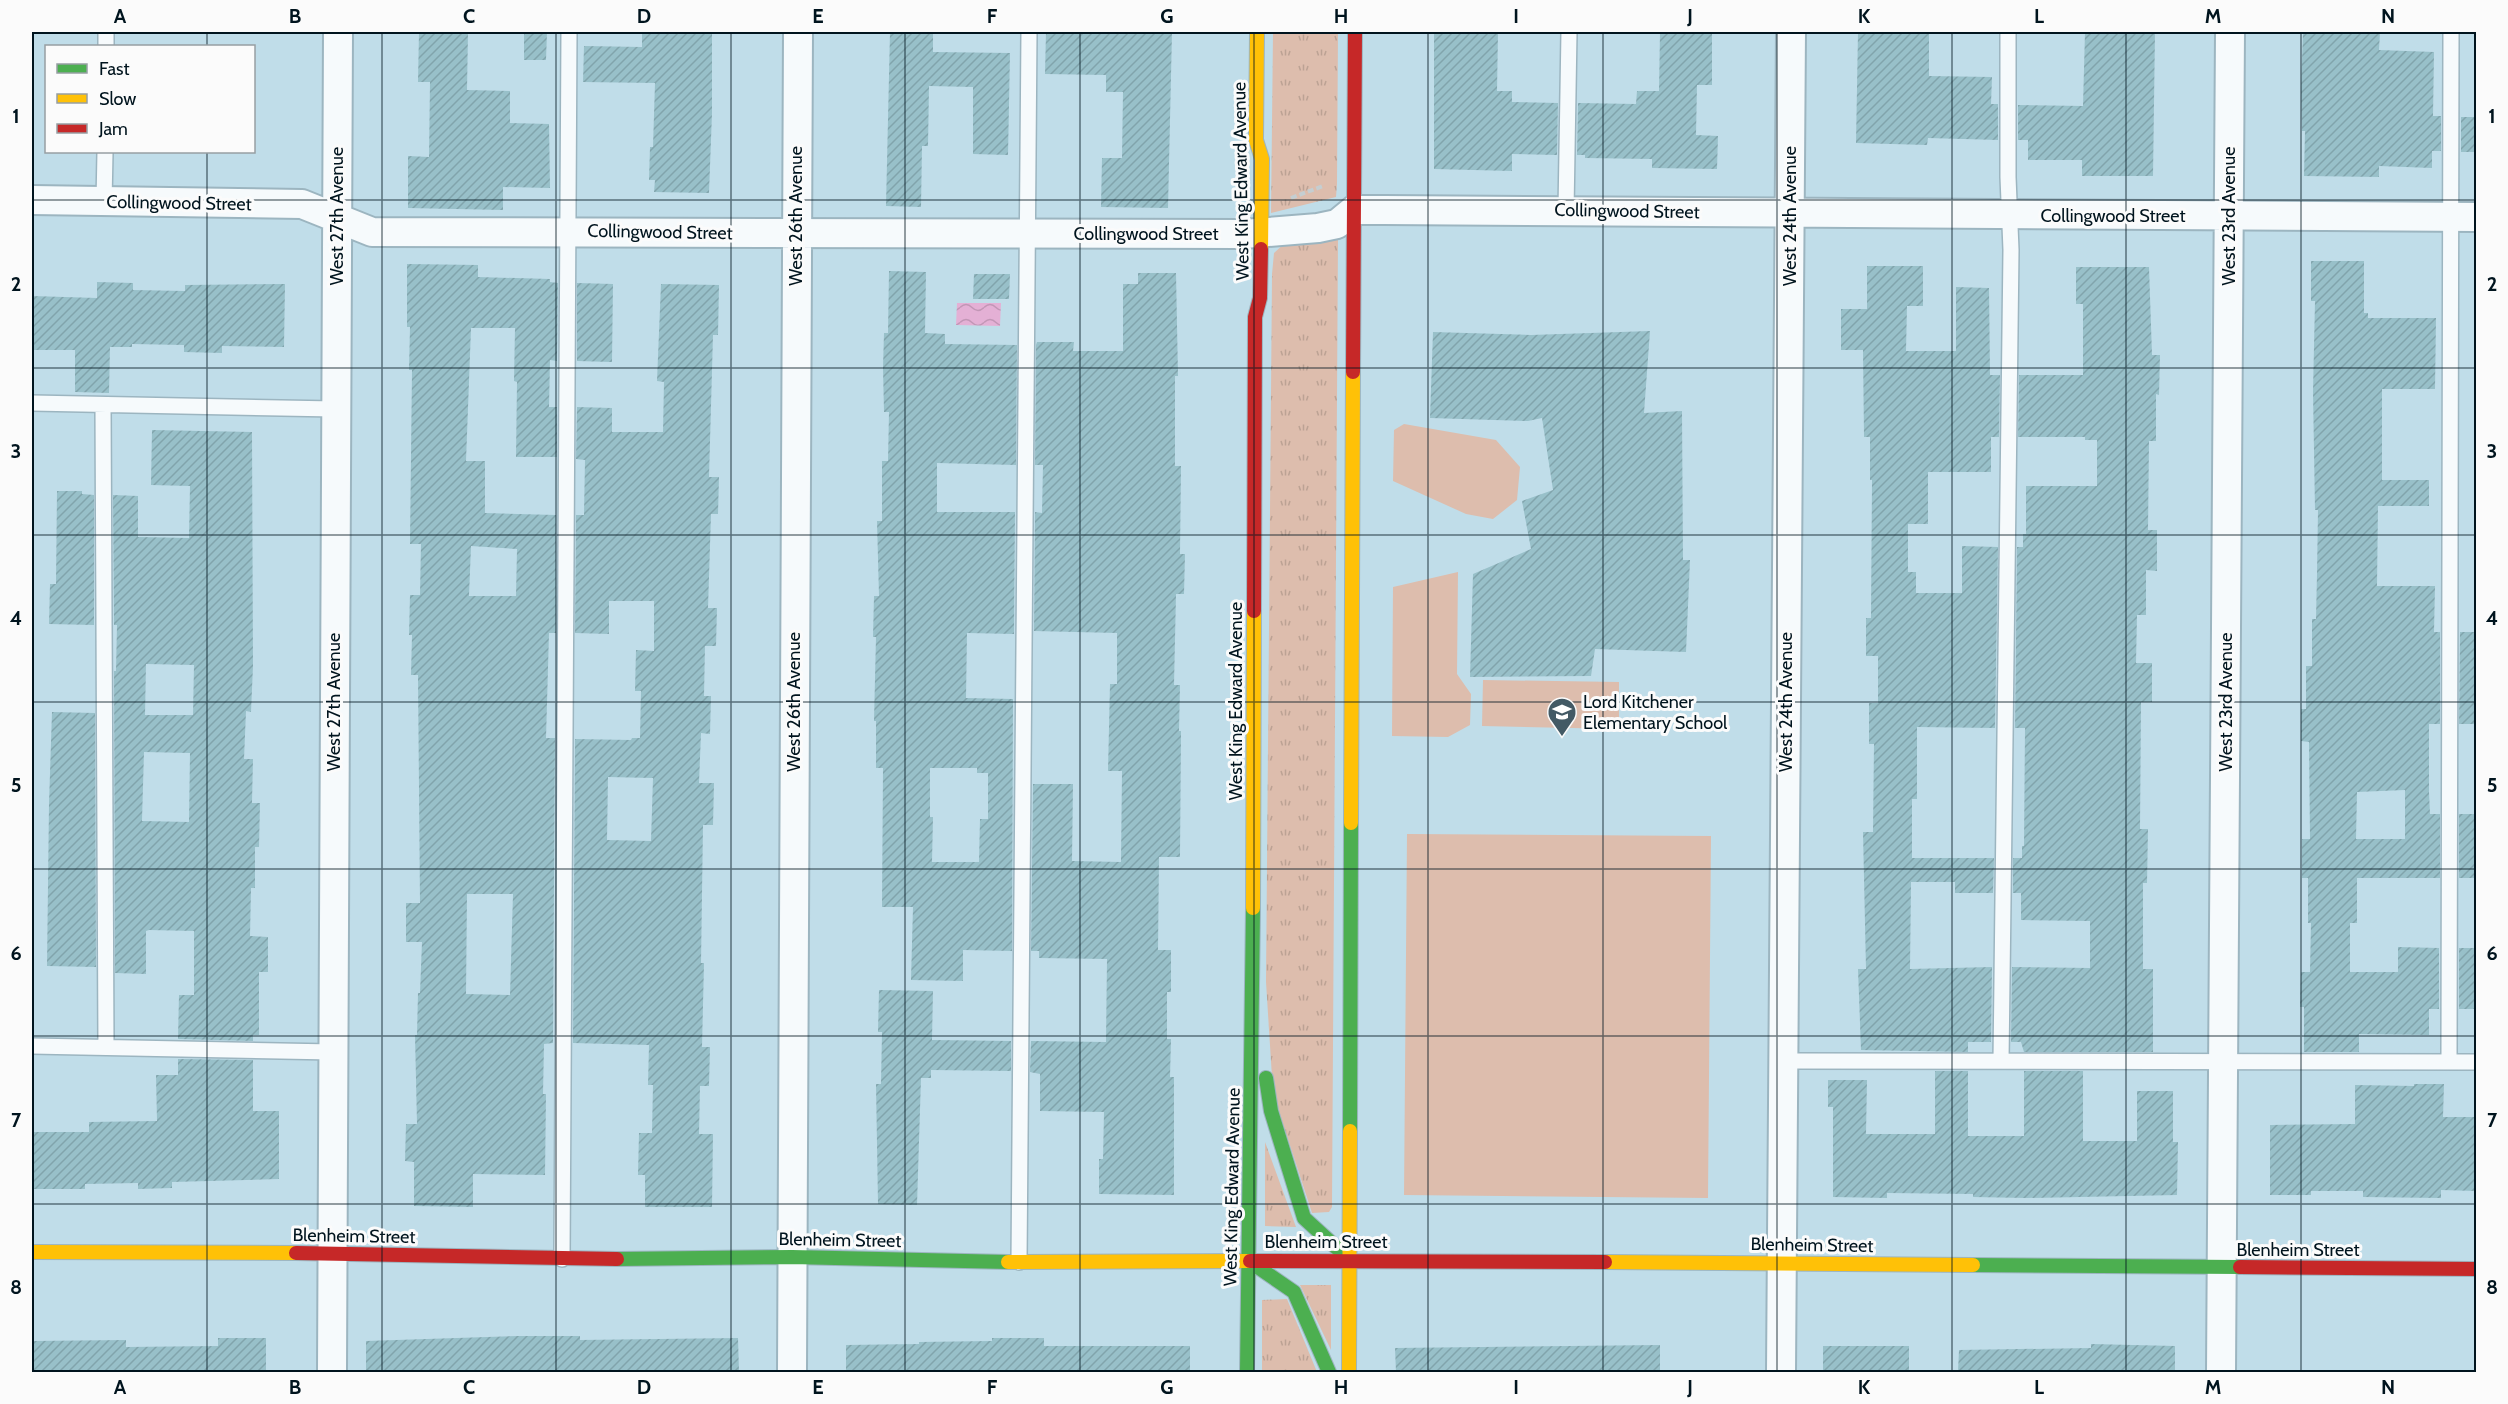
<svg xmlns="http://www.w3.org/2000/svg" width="2508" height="1404" viewBox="0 0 2508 1404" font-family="Cabin,sans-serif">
  <defs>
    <pattern id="grass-tufts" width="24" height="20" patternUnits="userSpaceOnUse" patternTransform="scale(1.5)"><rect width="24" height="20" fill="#ddbdad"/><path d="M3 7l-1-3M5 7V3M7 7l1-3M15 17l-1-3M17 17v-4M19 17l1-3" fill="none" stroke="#bca294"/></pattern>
    <pattern id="water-waves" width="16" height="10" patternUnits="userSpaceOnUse" patternTransform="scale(1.5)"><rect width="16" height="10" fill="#e4b0d5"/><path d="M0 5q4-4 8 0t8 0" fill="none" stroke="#c296b6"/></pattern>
    <pattern id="building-hatch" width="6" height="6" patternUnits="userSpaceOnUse" patternTransform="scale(1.5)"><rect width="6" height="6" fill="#98c0c9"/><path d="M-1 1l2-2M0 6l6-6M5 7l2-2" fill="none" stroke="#81a4ac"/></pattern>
  </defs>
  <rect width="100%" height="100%" fill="#c0dde9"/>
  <path fill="url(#grass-tufts)" d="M 1273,32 L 1338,32 L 1337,184 L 1336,197 L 1271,213 Z
    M 1338,238 L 1332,1207 L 1329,1212 L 1312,1213 L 1273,1093 L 1266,982 L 1272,274 L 1274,253 L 1287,241 Z
    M 1265,1142 L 1296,1227 L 1265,1226 Z
    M 1300,1285 L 1331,1285 L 1331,1350 Z
    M 1287,1299 L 1317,1372 L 1262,1372 L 1262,1300 Z"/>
  <path fill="#ddbdad" d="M 1404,424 L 1496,440 L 1520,467 L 1517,500 L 1493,519 L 1466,514 L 1393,481 L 1394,430 Z
    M 1458,572 L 1457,674 L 1471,694 L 1470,725 L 1448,737 L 1392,736 L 1393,587 Z
    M 1483,680 L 1619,682 L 1619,729 L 1482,726 Z
    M 1407,834 L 1711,836 L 1708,1198 L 1404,1195 Z"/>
  <path fill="url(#water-waves)" d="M 957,303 L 1001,303 L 1000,326 L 956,325 Z"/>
  <path fill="url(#building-hatch)" fill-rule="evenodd" d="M 419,32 L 468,32 L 467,90 L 510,91 L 510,123 L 549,124 L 550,188 L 503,187 L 503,210 L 408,208 L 408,156 L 429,157 L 430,82 L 418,82 Z
    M 524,32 L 547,32 L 546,60 L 524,60 Z
    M 642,32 L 712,32 L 712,113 L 709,193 L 654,192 L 655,180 L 649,180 L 650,147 L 653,147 L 655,83 L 583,82 L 584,46 L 642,47 Z
    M 890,32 L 933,32 L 933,52 L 1010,53 L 1008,155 L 973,154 L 973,87 L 929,86 L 928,146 L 922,146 L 921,207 L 886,206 Z
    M 1046,32 L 1172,32 L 1168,208 L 1101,207 L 1102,158 L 1122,158 L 1123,92 L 1106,92 L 1106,75 L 1045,74 Z
    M 1434,32 L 1498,32 L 1497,91 L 1512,91 L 1512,102 L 1558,103 L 1557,155 L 1512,154 L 1512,171 L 1434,169 Z
    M 1660,32 L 1712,32 L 1712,85 L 1697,85 L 1696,135 L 1718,136 L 1717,169 L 1652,168 L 1652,159 L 1585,158 L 1585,155 L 1577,155 L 1578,103 L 1636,104 L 1637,91 L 1659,91 Z
    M 1858,32 L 1929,32 L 1929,76 L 1992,77 L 1991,104 L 1998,104 L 1998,140 L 1928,138 L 1927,145 L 1856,143 Z
    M 2085,32 L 2155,32 L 2153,176 L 2082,176 L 2082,160 L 2028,160 L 2028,140 L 2018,140 L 2018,105 L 2083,106 Z
    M 2303,32 L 2380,32 L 2379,50 L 2434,52 L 2433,116 L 2441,116 L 2441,151 L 2432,151 L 2432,168 L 2379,166 L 2379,177 L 2304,176 L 2305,131 L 2302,131 L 2301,89 Z
    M 2461,117 L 2476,117 L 2476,152 L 2461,152 Z
    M 2311,261 L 2364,261 L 2364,313 L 2368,313 L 2368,318 L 2436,318 L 2435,389 L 2382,389 L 2382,480 L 2429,480 L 2429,506 L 2378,506 L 2377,586 L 2435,586 L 2434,632 L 2440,632 L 2440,724 L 2429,724 L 2429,792 L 2430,814 L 2440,814 L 2440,878 L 2357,878 L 2357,923 L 2350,923 L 2350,972 L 2398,972 L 2398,947 L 2439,948 L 2439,1009 L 2429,1009 L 2429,1035 L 2359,1034 L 2359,1052 L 2304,1052 L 2304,1007 L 2300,1007 L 2301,972 L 2310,972 L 2311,923 L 2308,923 L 2308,878 L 2302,878 L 2302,839 L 2310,839 L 2309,742 L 2301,741 L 2301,709 L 2306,709 L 2306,666 L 2312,666 L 2312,619 L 2316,619 L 2317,574 L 2318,510 L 2315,510 L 2313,392 L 2315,301 L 2311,301 ZM 2405,790 L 2405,839 L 2356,839 L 2357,792 Z
    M 407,264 L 478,265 L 478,277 L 550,279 L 550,282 L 558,283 L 557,361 L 550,360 L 549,407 L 557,407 L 557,457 L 516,457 L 517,382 L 514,381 L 515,328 L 471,328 L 466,461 L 485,461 L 485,513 L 556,515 L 556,633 L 549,633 L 546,738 L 555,738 L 553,1043 L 544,1044 L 543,1094 L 546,1094 L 545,1175 L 473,1174 L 473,1207 L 414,1206 L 414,1162 L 405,1161 L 406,1124 L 417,1124 L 415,1035 L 417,1035 L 418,993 L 420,993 L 422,942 L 406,942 L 406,903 L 420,903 L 418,675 L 411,675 L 412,635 L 409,635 L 410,595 L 420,595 L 421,544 L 410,544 L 412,370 L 409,370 L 410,327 L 407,327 ZM 471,546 L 517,549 L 516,596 L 469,596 ZM 467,894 L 513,894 L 510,995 L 466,994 Z
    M 1867,266 L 1923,266 L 1923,306 L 1907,306 L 1906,351 L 1956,351 L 1956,287 L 1989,288 L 1990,375 L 2000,375 L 1999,437 L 1991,437 L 1991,472 L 1928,472 L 1928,524 L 1908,524 L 1908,572 L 1916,572 L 1916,593 L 1962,593 L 1962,546 L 1998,547 L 1995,728 L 1917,727 L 1917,799 L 1912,799 L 1912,858 L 1994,858 L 1993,893 L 1955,893 L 1955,882 L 1911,882 L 1910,969 L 1992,967 L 1991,1042 L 1968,1042 L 1968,1052 L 1861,1050 L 1858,969 L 1866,969 L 1863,832 L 1873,832 L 1874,744 L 1869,744 L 1869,703 L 1878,703 L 1878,656 L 1866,656 L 1866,618 L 1871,618 L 1872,480 L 1870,480 L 1870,437 L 1864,437 L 1863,350 L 1841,350 L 1841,309 L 1867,309 Z
    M 2076,267 L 2149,267 L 2152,355 L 2160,355 L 2159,395 L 2156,394 L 2156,441 L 2149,441 L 2148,530 L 2157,530 L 2157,571 L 2146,570 L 2146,615 L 2137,615 L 2136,663 L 2152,663 L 2152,702 L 2141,702 L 2140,829 L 2148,829 L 2147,883 L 2143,883 L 2143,969 L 2153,969 L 2153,1052 L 2024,1052 L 2021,1042 L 2011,1042 L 2012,967 L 2090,968 L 2090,921 L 2021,920 L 2021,893 L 2013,893 L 2013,858 L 2022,858 L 2022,846 L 2024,846 L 2025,728 L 2015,728 L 2017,547 L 2023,547 L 2023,534 L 2026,534 L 2026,486 L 2097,486 L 2097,440 L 2085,440 L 2085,437 L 2018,437 L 2019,375 L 2083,375 L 2083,304 L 2076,304 Z
    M 889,271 L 926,272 L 925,333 L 945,334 L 945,344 L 1017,345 L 1016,465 L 937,463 L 937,512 L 1015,512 L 1014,634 L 967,633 L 966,698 L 1013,699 L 1012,951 L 963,950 L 963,981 L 911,980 L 913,907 L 882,907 L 883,768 L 876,768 L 876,721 L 874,721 L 876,637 L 873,637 L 874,596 L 879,596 L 877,521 L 882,521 L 882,461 L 888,461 L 889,412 L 884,412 L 883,368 L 884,333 L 888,333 ZM 930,768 L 977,768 L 977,773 L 988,773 L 988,819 L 980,819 L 979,862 L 932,862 L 933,817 L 930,817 Z
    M 1138,273 L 1176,273 L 1178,376 L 1175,376 L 1175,466 L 1181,466 L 1180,554 L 1185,554 L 1184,594 L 1176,594 L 1174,685 L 1180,685 L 1179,731 L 1181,731 L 1180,857 L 1159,857 L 1158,950 L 1171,950 L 1171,992 L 1167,992 L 1167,1039 L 1171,1039 L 1170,1077 L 1174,1077 L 1174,1195 L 1099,1194 L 1099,1159 L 1103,1159 L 1104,1112 L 1040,1111 L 1040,1074 L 1030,1072 L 1031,1041 L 1106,1042 L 1107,959 L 1039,958 L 1039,951 L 1031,951 L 1033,784 L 1073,784 L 1072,861 L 1121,862 L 1122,771 L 1108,771 L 1110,684 L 1117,684 L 1117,633 L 1034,631 L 1035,512 L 1042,513 L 1043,465 L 1035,465 L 1036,345 L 1037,342 L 1074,342 L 1073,351 L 1123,351 L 1123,284 L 1138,284 Z
    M 974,274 L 1010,274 L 1009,299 L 973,299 Z
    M 97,282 L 133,283 L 133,290 L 185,291 L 185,285 L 285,284 L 284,347 L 222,346 L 222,353 L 184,352 L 184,345 L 132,344 L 132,347 L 110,347 L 109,393 L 75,392 L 75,350 L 32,350 L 32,296 L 97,298 Z
    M 577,283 L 613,284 L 612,362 L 577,361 Z
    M 661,284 L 719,285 L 718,335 L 713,335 L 709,477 L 719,477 L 718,514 L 711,514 L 708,608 L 717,608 L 716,646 L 705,646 L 704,696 L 711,696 L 710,734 L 701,733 L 699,783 L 714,783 L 713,825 L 703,825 L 701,963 L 704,963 L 702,1047 L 710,1047 L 709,1086 L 700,1086 L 699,1134 L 713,1134 L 712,1207 L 645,1207 L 645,1175 L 638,1175 L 639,1133 L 652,1133 L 653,1085 L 648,1085 L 649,1045 L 573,1043 L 575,739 L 631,740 L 632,738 L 640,738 L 641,691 L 635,691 L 636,650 L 654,651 L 654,601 L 609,601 L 609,634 L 575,633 L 576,515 L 584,515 L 585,460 L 576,459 L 577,407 L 612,408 L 612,432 L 663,432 L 664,382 L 657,381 ZM 608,777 L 653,778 L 651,841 L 607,840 Z
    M 1650,331 L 1644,413 L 1682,411 L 1683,560 L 1690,560 L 1686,652 L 1595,649 L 1591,676 L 1470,677 L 1473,574 L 1531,549 L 1522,501 L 1553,490 L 1542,418 L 1528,421 L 1430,418 L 1433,332 L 1531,335 Z
    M 152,430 L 252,432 L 253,666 L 251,712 L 246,711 L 244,759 L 253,759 L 252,803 L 260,803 L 259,847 L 255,847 L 255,888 L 251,888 L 250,936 L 268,937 L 268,972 L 259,972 L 259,1035 L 253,1035 L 253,1041 L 178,1039 L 179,995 L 194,995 L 194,931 L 149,930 L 146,931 L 146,974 L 115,973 L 114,671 L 116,671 L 117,625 L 114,625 L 113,495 L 138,496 L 138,537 L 189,538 L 190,486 L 151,485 ZM 146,664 L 194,665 L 193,715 L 145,715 ZM 144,752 L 190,753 L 189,822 L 142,821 Z
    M 57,491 L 82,491 L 82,494 L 94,495 L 94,625 L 49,624 L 50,584 L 56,584 Z
    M 2460,632 L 2476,632 L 2476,724 L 2459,724 Z
    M 52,712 L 95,713 L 96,967 L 47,966 L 49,804 Z
    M 2459,814 L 2476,814 L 2476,878 L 2459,878 Z
    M 2459,948 L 2476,948 L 2476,1009 L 2459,1009 Z
    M 879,990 L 933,991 L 932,1040 L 1011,1041 L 1011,1071 L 931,1070 L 931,1078 L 921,1078 L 917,1205 L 878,1204 L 876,1084 L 881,1084 L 882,1032 L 878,1032 Z
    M 178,1059 L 253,1060 L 253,1111 L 279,1111 L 279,1179 L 172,1182 L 172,1188 L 138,1189 L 138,1183 L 85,1184 L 85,1189 L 32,1189 L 32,1132 L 89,1132 L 89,1122 L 157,1121 L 156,1075 L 178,1075 Z
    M 1935,1071 L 1968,1071 L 1968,1136 L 2024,1136 L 2024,1071 L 2083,1071 L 2083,1141 L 2137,1141 L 2137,1091 L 2173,1091 L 2173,1142 L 2178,1142 L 2177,1195 L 2027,1198 L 1973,1197 L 1973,1194 L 1887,1193 L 1887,1198 L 1833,1197 L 1833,1107 L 1828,1107 L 1828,1080 L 1867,1080 L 1866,1134 L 1935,1134 Z
    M 2414,1084 L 2444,1084 L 2443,1117 L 2476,1117 L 2476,1191 L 2441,1190 L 2441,1198 L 2363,1197 L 2363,1191 L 2311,1191 L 2311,1195 L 2270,1195 L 2270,1125 L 2355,1124 L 2355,1085 L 2414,1086 Z
    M 517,1336 L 580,1336 L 580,1340 L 738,1338 L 739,1372 L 366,1372 L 366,1341 Z
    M 218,1338 L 266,1338 L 266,1372 L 32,1372 L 32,1341 L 126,1340 L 126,1347 L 218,1346 Z
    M 992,1338 L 1044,1338 L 1044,1346 L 1190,1346 L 1190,1372 L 846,1372 L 846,1345 L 919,1344 L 919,1342 L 992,1341 Z
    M 2091,1344 L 2175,1346 L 2175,1372 L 1958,1372 L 1959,1350 L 2091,1348 Z
    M 1660,1345 L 1660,1372 L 1396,1372 L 1395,1348 Z
    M 1823,1346 L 1909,1346 L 1909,1372 L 1823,1372 Z"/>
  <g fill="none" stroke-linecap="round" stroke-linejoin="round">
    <g stroke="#9cb5c0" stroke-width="18">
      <path id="lane" d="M 106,46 L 106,32
        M 104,202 L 105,152
        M 1566,210 L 1569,32
        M 32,403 L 335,409
        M 103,405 L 106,1047
        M 32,1046 L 333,1052
        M 1783,1061 L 2476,1062
        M 2001,1061 L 2011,250 L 2008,177 L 2008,32
        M 2449,1062 L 2451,32
        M 562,1259 L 569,32
        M 1019,1262 L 1029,32"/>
    </g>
    <g stroke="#9cb5c0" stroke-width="32">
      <path id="street" d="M 32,200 L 302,204 L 372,232 L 1244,234 L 1318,228 L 1337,224 L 1354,210 L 1384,210 L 2476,217
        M 332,1372 L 338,32
        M 792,1372 L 798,32
        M 1781,1372 L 1791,32
        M 2221,1372 L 2230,32"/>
    </g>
    <g stroke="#9cb5c0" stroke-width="16">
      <path id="fast" d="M 1266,1078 L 1271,1111 L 1304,1218 L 1350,1260
        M 1350,1131 L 1351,823
        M 617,1259 L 792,1257 L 1008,1262
        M 1249,1261 L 1294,1292 L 1329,1372
        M 1973,1265 L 2240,1267
        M 1247,1372 L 1253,908"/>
    </g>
    <g stroke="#9cb5c0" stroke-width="16">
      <path id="slow" d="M 1257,32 L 1256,140 L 1262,159 L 1261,249
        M 1351,823 L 1353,372
        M 1253,908 L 1254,611
        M 32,1252 L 296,1253
        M 1008,1262 L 1250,1261
        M 1605,1262 L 1973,1265
        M 1349,1372 L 1350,1131"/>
    </g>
    <g stroke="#9cb5c0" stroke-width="16">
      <path id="jam" d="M 1353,372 L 1355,32
        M 1254,611 L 1255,317 L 1260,298 L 1261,249
        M 296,1253 L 617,1259
        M 1250,1261 L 1605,1262
        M 2240,1267 L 2476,1269"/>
    </g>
    <path stroke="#c5ced1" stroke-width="4" stroke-dasharray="6 3" stroke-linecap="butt" d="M 1291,198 L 1323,186"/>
    <use href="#lane" stroke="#f6fafc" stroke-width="15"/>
    <use href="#street" stroke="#f6fafc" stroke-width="28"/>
    <use href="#fast" stroke="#4caf50" stroke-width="14"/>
    <use href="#slow" stroke="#ffc107" stroke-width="14"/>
    <use href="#jam" stroke="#c62828" stroke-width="14"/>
  </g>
  <path fill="none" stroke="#00141e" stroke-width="1.5" stroke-opacity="0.55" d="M 207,32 L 207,46M 382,32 L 382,1372M 556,32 L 556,1372M 731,32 L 731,1372M 905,32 L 905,1372M 1080,32 L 1080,1372M 1254,32 L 1254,1372M 1428,32 L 1428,1372M 1603,32 L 1603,1372M 1777,32 L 1777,1372M 1952,32 L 1952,1372M 2126,32 L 2126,1372M 2301,32 L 2301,1372M 207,152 L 207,1372M 32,200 L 2476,200M 32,368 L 2476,368M 32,535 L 2476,535M 32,702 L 2476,702M 32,869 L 2476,869M 32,1036 L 2476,1036M 32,1204 L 2476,1204"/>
  <defs>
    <g id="school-pin" transform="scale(1.5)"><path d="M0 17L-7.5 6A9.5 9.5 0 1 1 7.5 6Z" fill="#435a65" stroke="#fbfbfb"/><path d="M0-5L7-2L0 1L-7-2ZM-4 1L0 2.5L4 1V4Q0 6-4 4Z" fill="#fff"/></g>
  </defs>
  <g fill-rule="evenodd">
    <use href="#school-pin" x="1562" y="712"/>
  </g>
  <g text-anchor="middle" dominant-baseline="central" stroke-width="6" stroke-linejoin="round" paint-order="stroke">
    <g font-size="18" fill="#00141e" stroke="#fbfbfb">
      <text transform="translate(1241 181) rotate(-91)">West King Edward Avenue</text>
      <text transform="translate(179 203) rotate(1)">Collingwood Street</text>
      <text transform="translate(1627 211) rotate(1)">Collingwood Street</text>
      <text transform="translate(337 216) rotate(-90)">West 27th Avenue</text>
      <text transform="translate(796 216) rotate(-90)">West 26th Avenue</text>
      <text transform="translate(1790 216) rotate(-90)">West 24th Avenue</text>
      <text x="2113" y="216">Collingwood Street</text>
      <text transform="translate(2229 216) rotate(-90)">West 23rd Avenue</text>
      <text transform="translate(660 232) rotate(1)">Collingwood Street</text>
      <text x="1146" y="234">Collingwood Street</text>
      <text transform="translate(1236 701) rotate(-90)">West King Edward Avenue</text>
      <text transform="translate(334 702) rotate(-90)">West 27th Avenue</text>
      <text transform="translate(794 702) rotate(-90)">West 26th Avenue</text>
      <text transform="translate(1786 702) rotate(-90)">West 24th Avenue</text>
      <text transform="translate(2226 702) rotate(-90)">West 23rd Avenue</text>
      <text transform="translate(1232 1187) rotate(-89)">West King Edward Avenue</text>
      <text transform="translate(354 1236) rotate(1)">Blenheim Street</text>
      <text transform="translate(840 1240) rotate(1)">Blenheim Street</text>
      <text x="1326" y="1242">Blenheim Street</text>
      <text transform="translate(1812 1245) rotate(1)">Blenheim Street</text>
      <text x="2298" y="1250">Blenheim Street</text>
    </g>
    <g font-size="18" fill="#00141e" stroke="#fbfbfb" text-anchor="start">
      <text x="1583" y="702">Lord Kitchener<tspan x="1583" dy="21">Elementary School</tspan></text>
    </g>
  </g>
  <rect width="2508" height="1404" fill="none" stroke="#fbfbfb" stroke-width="66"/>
  <rect x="45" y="45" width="210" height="108" fill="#fbfbfb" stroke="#979fa3" stroke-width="1.5"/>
  <rect x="57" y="64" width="30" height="9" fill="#4caf50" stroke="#979fa3" stroke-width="1.5"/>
  <text x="99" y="75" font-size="18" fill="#00141e">Fast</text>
  <rect x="57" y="94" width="30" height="9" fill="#ffc107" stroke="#979fa3" stroke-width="1.5"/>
  <text x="99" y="105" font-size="18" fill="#00141e">Slow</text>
  <rect x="57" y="124" width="30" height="9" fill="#c62828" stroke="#979fa3" stroke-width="1.5"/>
  <text x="99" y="135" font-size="18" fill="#00141e">Jam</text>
  <rect x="33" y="33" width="2442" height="1338" fill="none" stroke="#00141e" stroke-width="2"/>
  <g font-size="20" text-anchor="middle" font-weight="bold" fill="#00141e">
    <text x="120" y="23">A</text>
    <text x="295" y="23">B</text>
    <text x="469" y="23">C</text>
    <text x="644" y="23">D</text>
    <text x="818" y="23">E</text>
    <text x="992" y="23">F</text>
    <text x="1167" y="23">G</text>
    <text x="1341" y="23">H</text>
    <text x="1516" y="23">I</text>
    <text x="1690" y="23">J</text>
    <text x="1864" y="23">K</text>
    <text x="2039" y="23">L</text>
    <text x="2213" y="23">M</text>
    <text x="2388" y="23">N</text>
    <text x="16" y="123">1</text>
    <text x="2492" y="123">1</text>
    <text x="16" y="291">2</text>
    <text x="2492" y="291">2</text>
    <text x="16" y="458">3</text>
    <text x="2492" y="458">3</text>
    <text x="16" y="625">4</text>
    <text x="2492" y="625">4</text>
    <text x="16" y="792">5</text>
    <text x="2492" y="792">5</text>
    <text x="16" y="960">6</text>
    <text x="2492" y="960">6</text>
    <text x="16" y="1127">7</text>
    <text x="2492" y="1127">7</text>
    <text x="16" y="1294">8</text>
    <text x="2492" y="1294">8</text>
    <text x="120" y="1394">A</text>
    <text x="295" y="1394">B</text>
    <text x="469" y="1394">C</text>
    <text x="644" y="1394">D</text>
    <text x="818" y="1394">E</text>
    <text x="992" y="1394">F</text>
    <text x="1167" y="1394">G</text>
    <text x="1341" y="1394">H</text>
    <text x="1516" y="1394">I</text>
    <text x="1690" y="1394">J</text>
    <text x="1864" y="1394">K</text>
    <text x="2039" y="1394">L</text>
    <text x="2213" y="1394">M</text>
    <text x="2388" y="1394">N</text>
  </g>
</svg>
